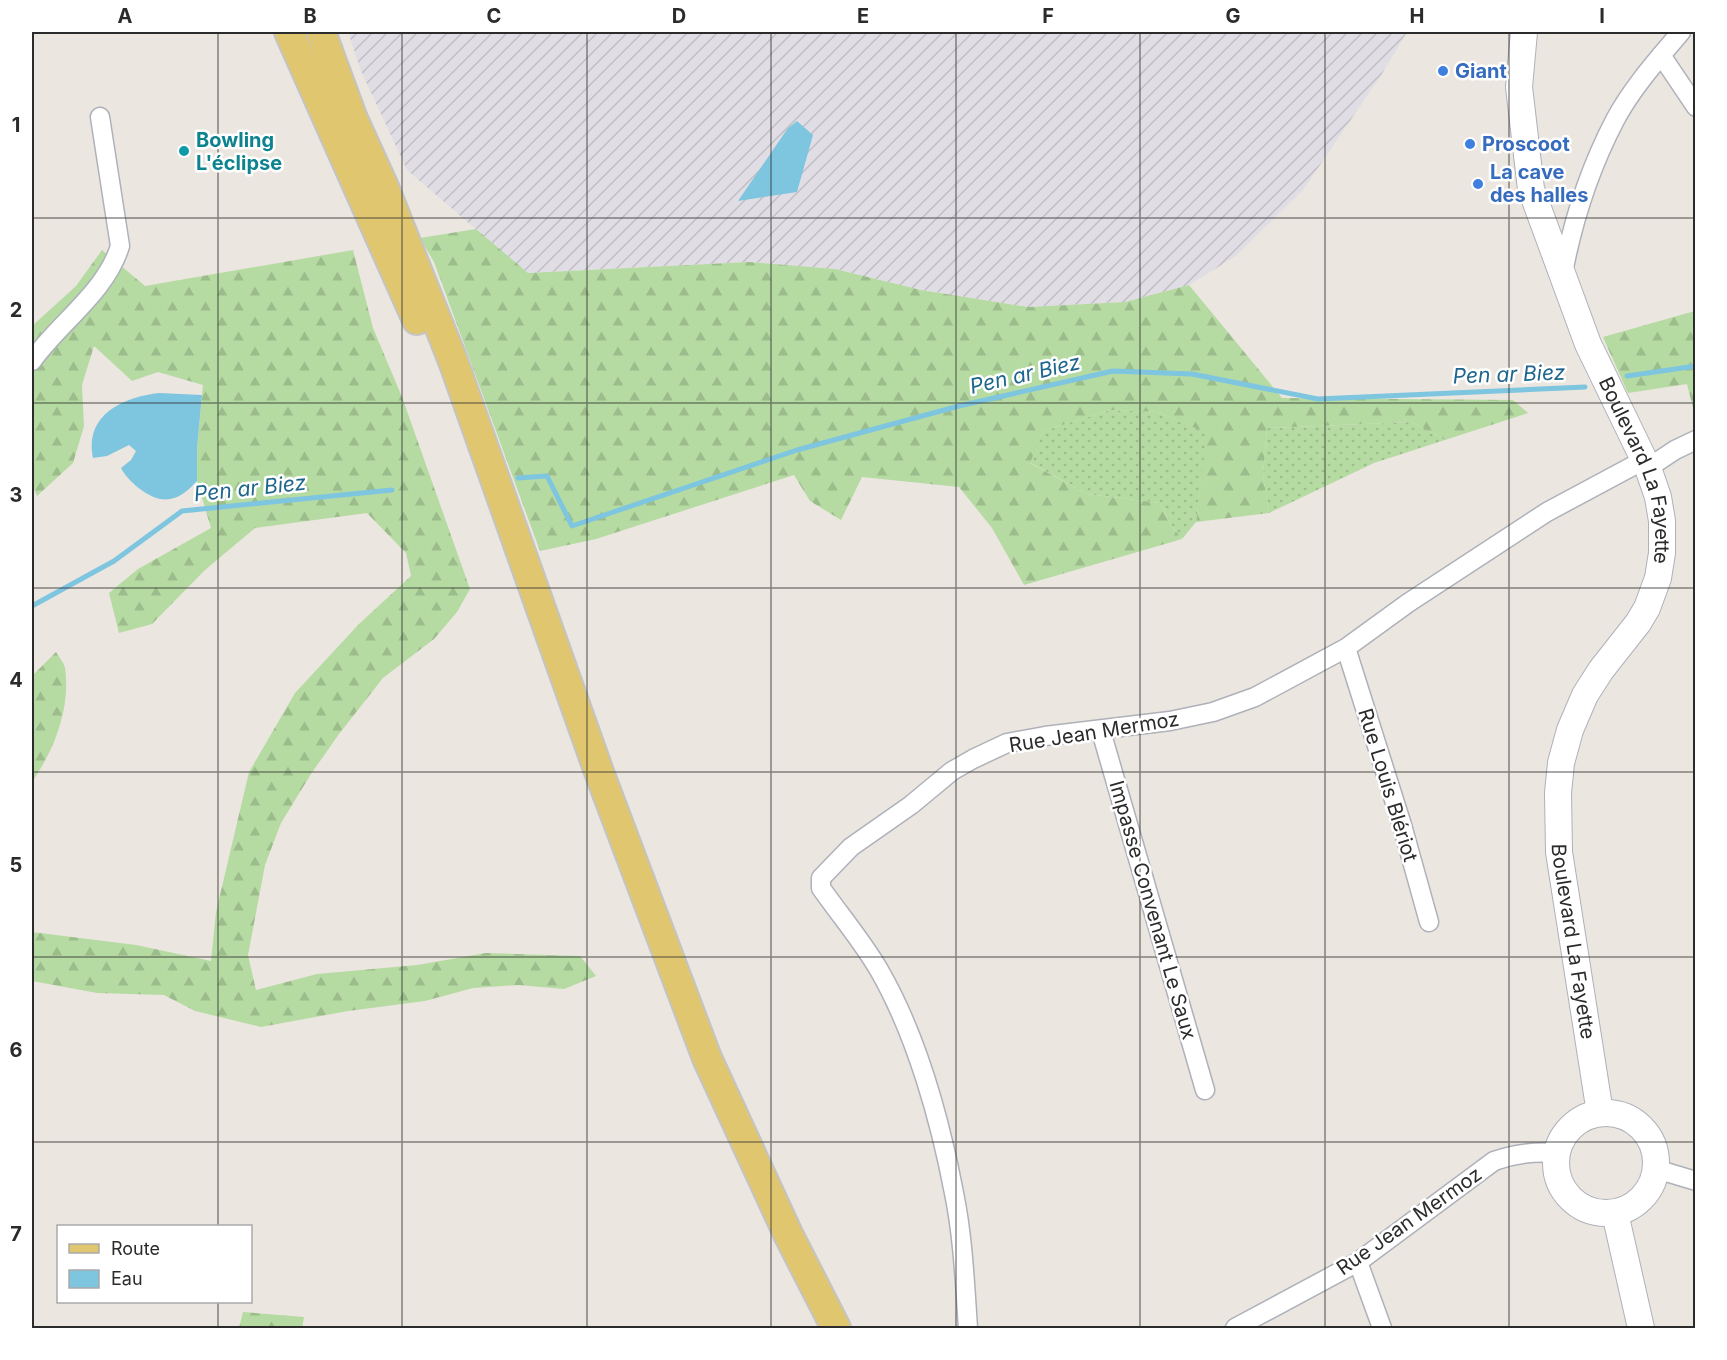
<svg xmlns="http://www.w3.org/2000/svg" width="1727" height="1360" viewBox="0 0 1727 1360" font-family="Inter,sans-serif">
  <defs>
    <pattern id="industrial-furrows" width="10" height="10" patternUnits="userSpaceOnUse" patternTransform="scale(1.5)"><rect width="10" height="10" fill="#e0dee4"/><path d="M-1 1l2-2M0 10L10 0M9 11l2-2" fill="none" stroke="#c0bfc4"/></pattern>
    <pattern id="grass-dots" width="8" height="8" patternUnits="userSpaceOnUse" patternTransform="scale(1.5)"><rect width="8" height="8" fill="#b5dba2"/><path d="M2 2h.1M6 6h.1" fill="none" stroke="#9cbc8c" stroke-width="1.8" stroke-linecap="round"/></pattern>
    <pattern id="forest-firs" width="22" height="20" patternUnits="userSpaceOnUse" patternTransform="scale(1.5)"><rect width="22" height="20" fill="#b5dba2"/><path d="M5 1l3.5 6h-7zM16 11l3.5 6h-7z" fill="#9cbc8c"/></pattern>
  </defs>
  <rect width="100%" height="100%" fill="#ebe6df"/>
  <path fill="url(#industrial-furrows)" d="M 348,32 L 1407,32 L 1380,77 L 1303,190 L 1236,256 L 1189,285 L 1125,302 L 1028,307 L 921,290 L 835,269 L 749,262 L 527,273 L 407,170 L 361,71 Z"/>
  <path fill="url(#grass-dots)" d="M 1110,410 L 1157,412 L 1208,433 L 1196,522 L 1182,539 L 1171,525 L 1160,503 L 1087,494 L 1029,462 L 1043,431 Z
    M 1412,422 L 1445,440 L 1374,463 L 1269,513 L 1263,475 L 1267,428 Z"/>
  <path fill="url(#forest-firs)" d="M 476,229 L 528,273 L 749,262 L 835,269 L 921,290 L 1028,307 L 1125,302 L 1189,285 L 1282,398 L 1513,400 L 1528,413 L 1445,440 L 1412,422 L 1267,428 L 1263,475 L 1269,513 L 1196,522 L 1207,433 L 1157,412 L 1110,410 L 1043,431 L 1030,463 L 1087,494 L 1160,503 L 1171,525 L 1182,539 L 1024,585 L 992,528 L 959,487 L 862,477 L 841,520 L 810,501 L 794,475 L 596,539 L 540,551 L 434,262 L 420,238 Z
    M 102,250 L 145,286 L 353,250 L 373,328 L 402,397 L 470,589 L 457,612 L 434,639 L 383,678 L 339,734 L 311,774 L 281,823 L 265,865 L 248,955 L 256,990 L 317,974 L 417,965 L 486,953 L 580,956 L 596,976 L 564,989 L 518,985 L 473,988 L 425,1001 L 348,1011 L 261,1027 L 195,1011 L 164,995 L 97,993 L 32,981 L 32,932 L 136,945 L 211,961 L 216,912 L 249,772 L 295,693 L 359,624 L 411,576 L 406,553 L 367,513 L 255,528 L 205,570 L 152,624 L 119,633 L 109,593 L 138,569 L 211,528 L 197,481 L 197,448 L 203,385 L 158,372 L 132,381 L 94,346 L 82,385 L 84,426 L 73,463 L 37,496 L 32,484 L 32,326 L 76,286 Z
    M 1695,311 L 1695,416 L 1687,384 L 1628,393 L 1603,337 Z
    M 56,652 C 59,657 64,663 65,668 C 71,708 54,750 32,782 L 32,676 Z
    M 243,1312 L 304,1317 L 302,1328 L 239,1328 Z"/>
  <path fill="#7ec5e0" d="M 797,121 L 813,135 L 797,192 L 738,201 L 788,128 Z
    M 159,393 L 202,395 L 197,448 L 197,481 C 189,489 182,497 170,499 C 153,503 128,482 121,468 L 131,460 L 136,451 L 129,445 L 107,456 L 93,458 C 84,415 123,397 159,393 Z"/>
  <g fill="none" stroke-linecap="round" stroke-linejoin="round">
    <path stroke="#7ec5e0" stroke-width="5" d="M 1627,376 L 1696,366
      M 518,478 L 547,476 L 572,526 L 797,450 L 959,406 L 1113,371 L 1192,374 L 1318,399 L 1585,387
      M 32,606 L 114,561 L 182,511 L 392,490"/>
    <g stroke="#afb1ba" stroke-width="21">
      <path id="minor" d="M 1661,55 L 1696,107
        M 1563,273 C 1573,220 1590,168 1615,120 C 1632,88 1658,59 1681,32
        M 32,361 C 59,323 106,292 120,246 L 100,117
        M 1648,468 L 1675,450 L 1696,440
        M 1346,648 L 1402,825 L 1429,922
        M 1101,731 L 1205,1090
        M 1656,1169 L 1696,1181
        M 1358,1262 L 1382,1328
        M 968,1328 C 965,1284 963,1237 954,1193 C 940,1120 916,1034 879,970 C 862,941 840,915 821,888 L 821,878 L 851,847 L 911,805 L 952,771 L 973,759 L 1007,743 L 1045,736 L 1170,721 L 1213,712 L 1255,697 L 1346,648 L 1408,603 L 1547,512 L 1644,460
        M 1235,1328 L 1358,1262 L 1494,1161 C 1514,1154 1534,1151 1556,1153"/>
    </g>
    <g stroke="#afb1ba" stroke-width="28">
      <g id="secondary">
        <path id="s1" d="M 1524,32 L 1519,87 L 1531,189 L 1588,344 L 1648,468 L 1658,497 L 1662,521 L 1662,553 L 1658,578 L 1647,608 L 1638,623 L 1601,670 L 1585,695 L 1570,730 L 1561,763 L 1558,793 L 1559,852 L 1600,1113"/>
        <circle cx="1606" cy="1163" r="50"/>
        <path d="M 1615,1213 L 1641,1328"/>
      </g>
    </g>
    <g stroke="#c4c4c4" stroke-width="32">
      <path id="primary" d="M 289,32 L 417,320
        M 321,32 L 353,119 L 384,187 L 453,361 L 599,772 L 707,1058 L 788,1234 L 836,1328"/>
    </g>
    <use href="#minor" stroke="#fff" stroke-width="18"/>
    <use href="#secondary" stroke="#fff" stroke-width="26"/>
    <use href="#primary" stroke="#e0c76f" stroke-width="28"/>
  </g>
  <path fill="none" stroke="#2b2b2b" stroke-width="1.5" stroke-opacity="0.55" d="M 218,32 L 218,1226M 402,32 L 402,1328M 587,32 L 587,1328M 771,32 L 771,1328M 956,32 L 956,1328M 1140,32 L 1140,1328M 1325,32 L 1325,1328M 1509,32 L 1509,1328M 32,218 L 1696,218M 32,403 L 1696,403M 32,588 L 1696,588M 32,772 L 1696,772M 32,957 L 1696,957M 32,1142 L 1696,1142M 218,1302 L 218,1328"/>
  <g fill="#3f7fe0" stroke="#fff" stroke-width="2">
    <circle cx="1443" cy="71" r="6"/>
    <circle cx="1470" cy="144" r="6"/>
    <circle cx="1478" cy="184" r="6"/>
  </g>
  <circle fill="#0f9aa8" stroke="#fff" stroke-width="2" cx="184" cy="151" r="6"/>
  <g text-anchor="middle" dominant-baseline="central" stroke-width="5" stroke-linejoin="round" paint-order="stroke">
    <g font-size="20" font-weight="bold" fill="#366cbe" stroke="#fff" text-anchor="start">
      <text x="1455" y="71">Giant</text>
      <text x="1482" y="144">Proscoot</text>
      <text x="1490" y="172">La cave<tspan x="1490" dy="23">des halles</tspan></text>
    </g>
    <g font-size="20" font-weight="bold" fill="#0d838f" stroke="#fff" text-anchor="start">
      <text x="196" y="140">Bowling<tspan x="196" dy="23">L'éclipse</tspan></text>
    </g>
    <g font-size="20" fill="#2b2b2b" stroke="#fff">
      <text stroke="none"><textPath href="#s1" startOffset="460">Boulevard La Fayette</textPath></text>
      <text transform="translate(1094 732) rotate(-9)">Rue Jean Mermoz</text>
      <text transform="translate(1388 785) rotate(73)">Rue Louis Blériot</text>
      <text transform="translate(1153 910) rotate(74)">Impasse Convenant Le Saux</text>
      <text stroke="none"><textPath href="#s1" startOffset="964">Boulevard La Fayette</textPath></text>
      <text transform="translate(1409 1221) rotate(-35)">Rue Jean Mermoz</text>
    </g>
    <g font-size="21" font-style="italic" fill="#1d658c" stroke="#fff">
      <text transform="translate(1025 374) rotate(-13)">Pen ar Biez</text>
      <text transform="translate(1509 374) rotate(-2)">Pen ar Biez</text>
      <text transform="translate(250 488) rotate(-6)">Pen ar Biez</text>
    </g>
  </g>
  <rect width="1727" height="1360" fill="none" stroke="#ffffff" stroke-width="66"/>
  <rect x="57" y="1225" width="195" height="78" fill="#ffffff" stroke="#aaaaaa" stroke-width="1.5"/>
  <rect x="69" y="1244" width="30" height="9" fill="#e0c76f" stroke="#aaaaaa" stroke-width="1.5"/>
  <text x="111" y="1255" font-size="18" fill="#2b2b2b">Route</text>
  <rect x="69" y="1270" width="30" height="18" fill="#7ec5e0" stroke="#aaaaaa" stroke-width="1.5"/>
  <text x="111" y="1285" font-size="18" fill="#2b2b2b">Eau</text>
  <rect x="33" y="33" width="1661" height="1294" fill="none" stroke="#2b2b2b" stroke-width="2"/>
  <g font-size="20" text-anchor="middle" font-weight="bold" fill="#2b2b2b">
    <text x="125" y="23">A</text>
    <text x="310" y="23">B</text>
    <text x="494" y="23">C</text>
    <text x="679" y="23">D</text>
    <text x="863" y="23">E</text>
    <text x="1048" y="23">F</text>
    <text x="1233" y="23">G</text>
    <text x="1417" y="23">H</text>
    <text x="1602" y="23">I</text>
    <text x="16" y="132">1</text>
    <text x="16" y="317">2</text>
    <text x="16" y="502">3</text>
    <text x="16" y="687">4</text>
    <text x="16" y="872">5</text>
    <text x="16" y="1057">6</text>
    <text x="16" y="1241">7</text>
  </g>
</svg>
